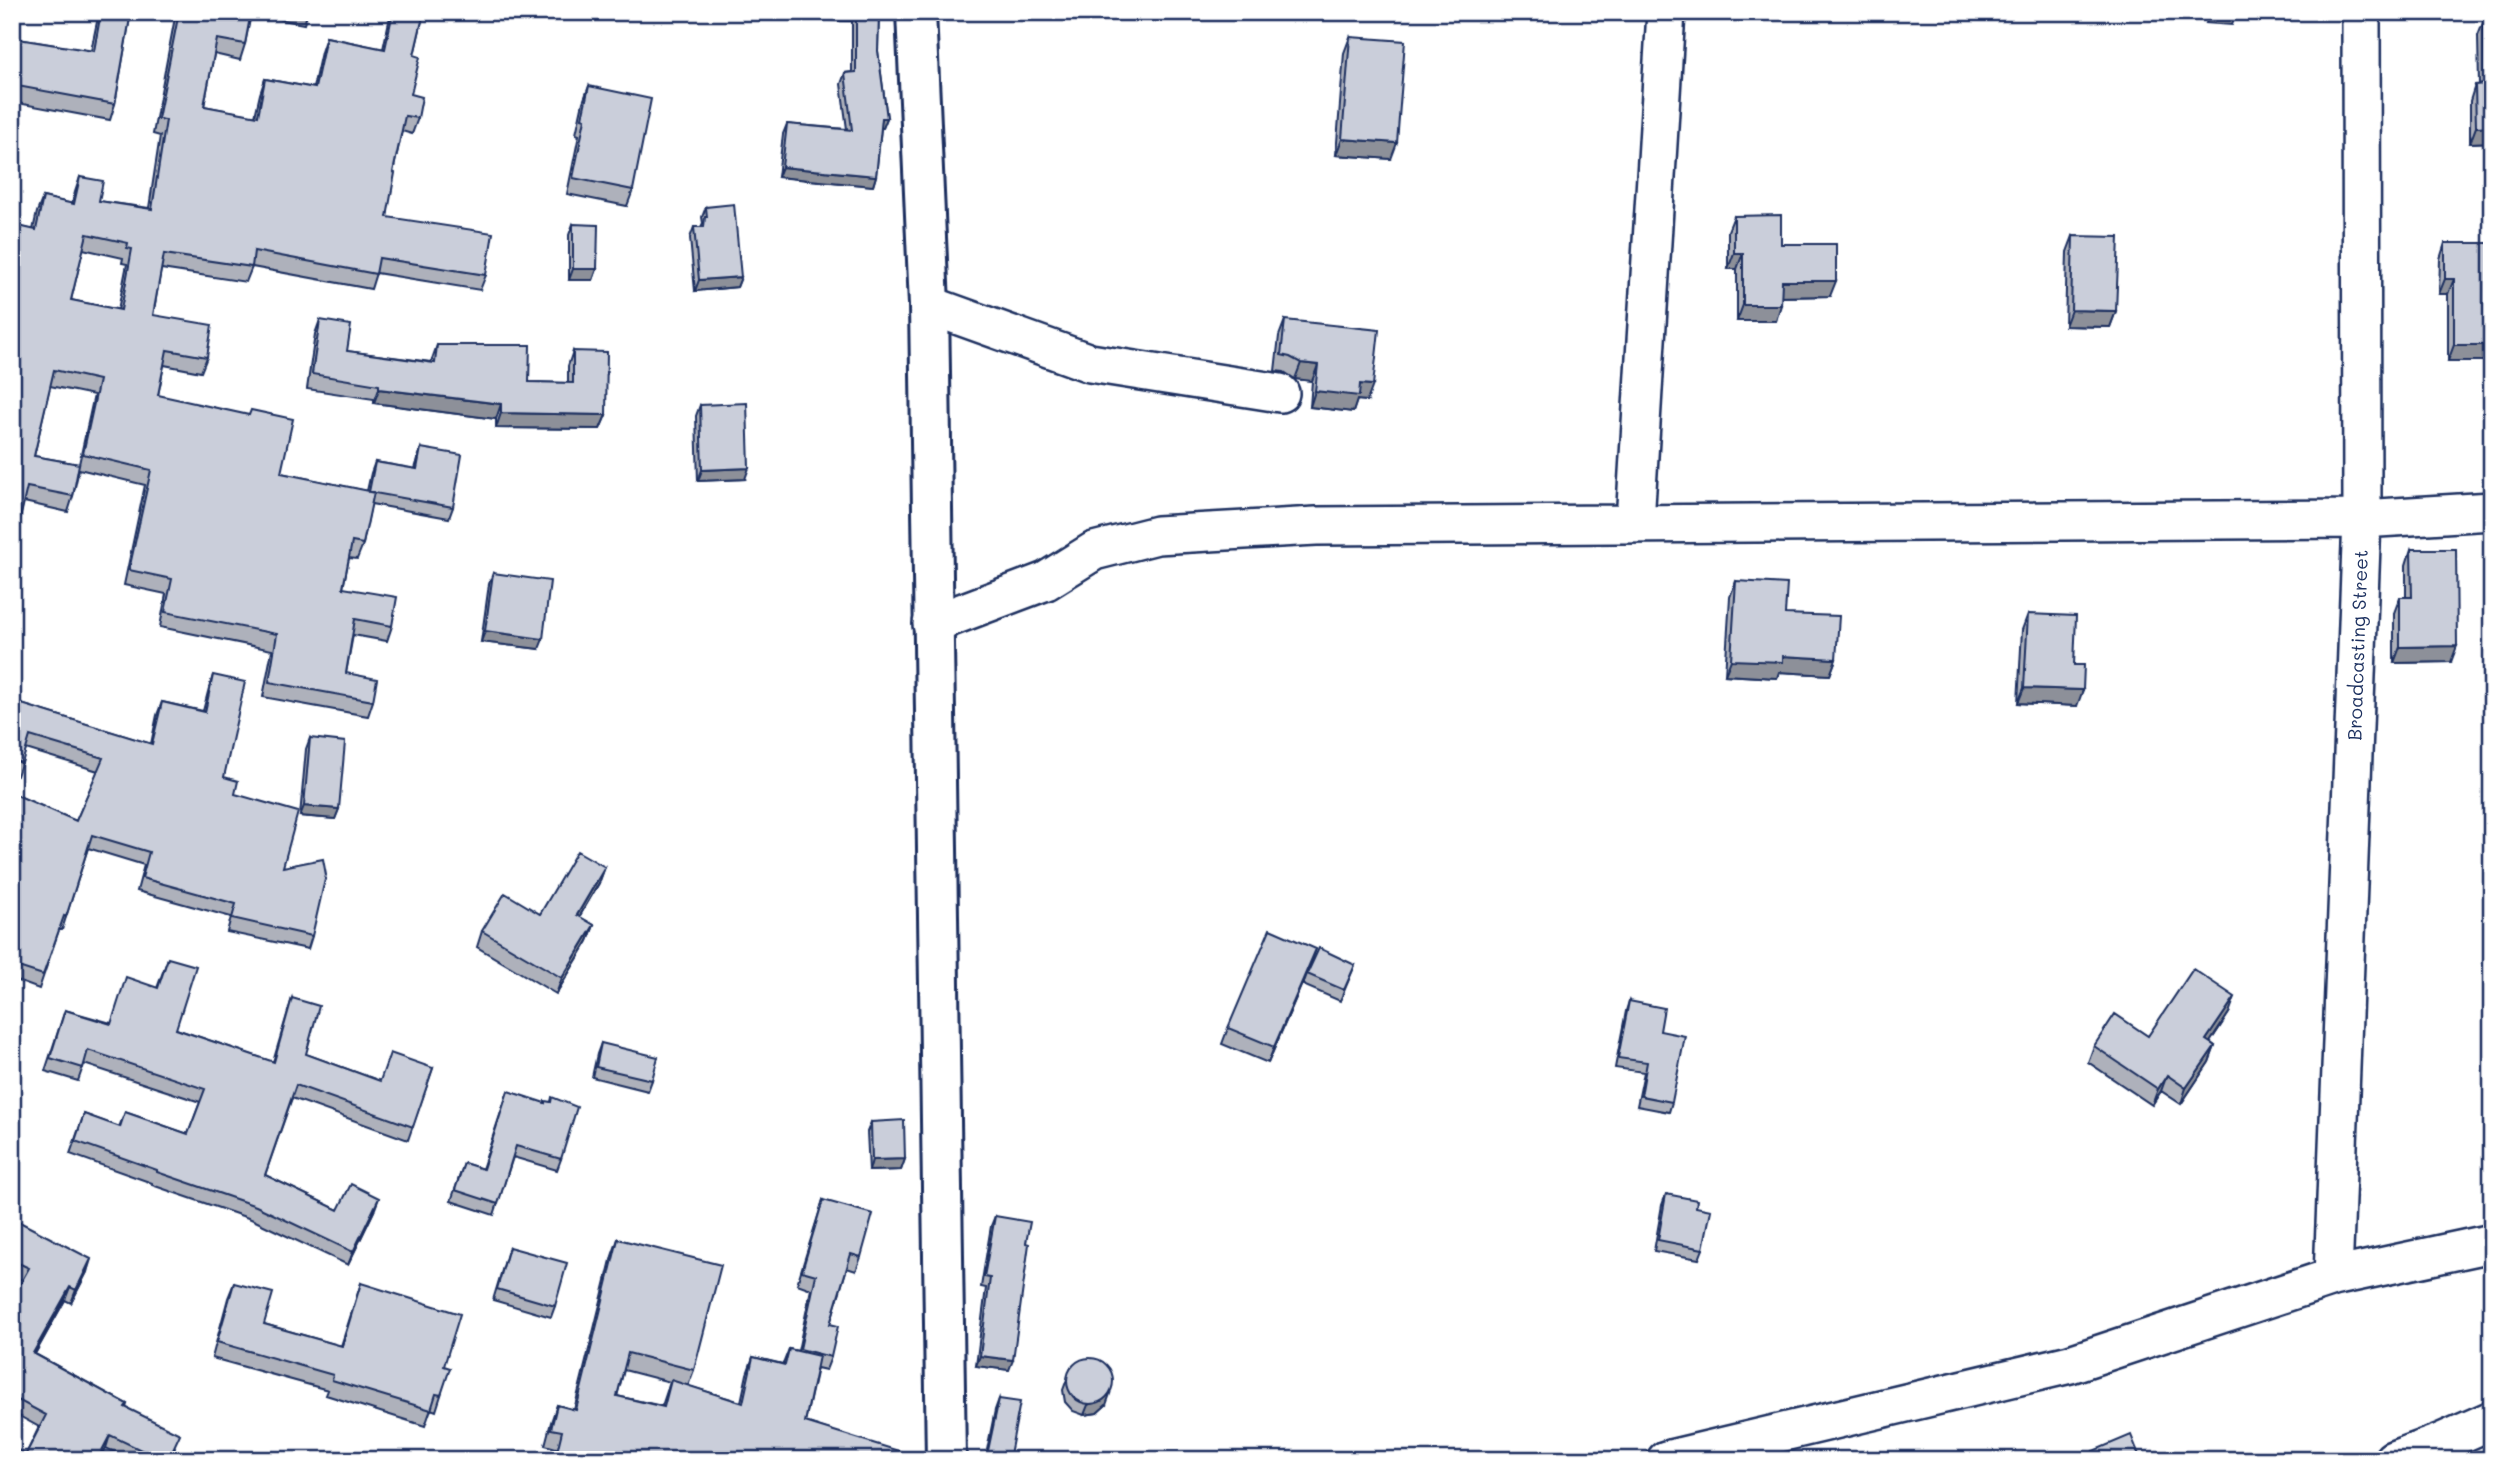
<svg xmlns="http://www.w3.org/2000/svg" width="2504" height="1472" viewBox="0 0 2504 1472" font-family="Mali,sans-serif">
  <rect width="100%" height="100%" fill="#fff"/>
  <filter id="ink" filterUnits="userSpaceOnUse"><feTurbulence type="fractalNoise" baseFrequency=".0143" numOctaves="2"/><feDisplacementMap in="SourceGraphic" scale="14" xChannelSelector="R" yChannelSelector="G"/><feConvolveMatrix kernelMatrix="1 2 1 2 8 2 1 2 1" color-interpolation-filters="sRGB"/></filter>
  <g filter="url(#ink)">
    <g fill="none" stroke-linecap="round" stroke-linejoin="round">
      <g stroke="#1b2f5e" stroke-width="42">
        <path id="minor" d="M 929,305 L 1090,363 L 1280,393
          M 1635,522 L 1666,12
          M 932,624 L 1046,581 L 1094,551 L 1157,535 L 1316,526 L 2362,519 L 2492,511
          M 2333,1277 L 2362,519 L 2361,12
          M 1666,1460 L 2070,1364 L 2333,1277 L 2492,1243
          M 2393,1460 L 2442,1442 L 2492,1420"/>
      </g>
      <g stroke="#1b2f5e" stroke-width="44">
        <path id="major" d="M 916,12 L 929,305 L 946,1460"/>
      </g>
      <use href="#minor" stroke="#fff" stroke-width="37"/>
      <use href="#major" stroke="#fff" stroke-width="38"/>
    </g>
    <path fill="#aeb1bb" stroke="#1b2f5e" stroke-width="2" fill-rule="evenodd" d="M 99,12 L 131,12 L 115,104 L 110,120 L 12,102 L 12,38 L 91,51 Z
      M 176,12 L 308,12 L 304,24 L 251,14 L 245,44 L 240,60 L 214,54 L 204,106 L 255,116 L 260,94 L 265,79 L 313,88 L 321,52 L 326,37 L 383,49 L 391,12 L 424,12 L 414,55 L 411,94 L 418,118 L 412,134 L 402,131 L 393,172 L 387,217 L 486,275 L 480,290 L 376,273 L 371,289 L 252,267 L 246,282 L 161,269 L 153,315 L 207,357 L 201,372 L 164,365 L 158,395 L 281,473 L 367,491 L 371,473 L 375,462 L 415,469 L 421,448 L 453,507 L 449,518 L 371,504 L 363,544 L 357,559 L 349,558 L 343,588 L 392,626 L 387,641 L 353,635 L 346,673 L 373,701 L 368,716 L 263,697 L 272,650 L 160,627 L 166,594 L 124,585 L 145,485 L 79,469 L 73,496 L 68,512 L 24,502 L 12,552 L 12,231 L 14,225 L 33,230 L 37,212 L 43,197 L 72,204 L 75,192 L 80,177 L 99,201 L 149,208 L 160,136 L 153,134 ZM 83,249 L 123,258 L 122,263 L 127,264 L 118,310 L 71,300 ZM 50,386 L 94,395 L 79,464 L 34,456 Z
      M 831,12 L 879,12 L 878,51 L 887,118 L 883,128 L 881,128 L 876,176 L 873,186 L 778,177 L 783,134 L 787,124 L 847,129 L 841,84 L 845,73 L 852,72 L 852,21 L 830,20 Z
      M 2484,20 L 2492,142 L 2470,143 L 2470,101 L 2475,85 L 2479,85 L 2478,36 Z
      M 1350,37 L 1391,159 L 1336,155 L 1344,53 Z
      M 589,86 L 633,190 L 627,206 L 567,194 L 579,135 L 576,134 L 583,102 Z
      M 706,207 L 741,277 L 737,287 L 695,291 L 690,238 L 694,227 L 701,227 L 703,223 L 702,217 Z
      M 1734,216 L 1781,244 L 1830,296 L 1781,297 L 1776,321 L 1737,321 L 1737,269 L 1728,269 L 1728,231 Z
      M 573,224 L 597,269 L 593,280 L 569,280 L 569,235 Z
      M 2073,236 L 2116,311 L 2110,327 L 2065,326 L 2067,252 Z
      M 2445,243 L 2492,243 L 2492,348 L 2487,361 L 2448,361 L 2448,294 L 2439,294 L 2440,259 Z
      M 320,320 L 347,351 L 431,362 L 437,345 L 529,382 L 568,383 L 568,366 L 573,351 L 606,415 L 600,429 L 496,428 L 496,419 L 374,403 L 374,399 L 307,389 L 315,334 Z
      M 1285,320 L 1367,401 L 1357,400 L 1353,412 L 1310,407 L 1312,381 L 1295,379 L 1284,372 L 1275,371 L 1279,336 Z
      M 700,405 L 745,479 L 698,481 L 696,416 Z
      M 2411,549 L 2451,662 L 2394,663 L 2394,613 L 2400,597 L 2406,597 L 2406,565 Z
      M 493,573 L 539,649 L 481,642 L 489,584 Z
      M 1736,581 L 1785,614 L 1836,659 L 1830,675 L 1779,672 L 1777,678 L 1725,675 L 1730,597 Z
      M 2028,614 L 2074,665 L 2077,706 L 2018,703 L 2022,630 Z
      M 213,675 L 224,777 L 283,867 L 312,936 L 308,949 L 227,932 L 231,917 L 137,891 L 144,865 L 88,848 L 66,917 L 62,930 L 59,930 L 39,989 L 12,979 L 12,793 L 76,821 L 98,771 L 26,749 L 17,776 L 12,774 L 12,701 L 151,744 L 157,715 L 162,702 L 203,711 L 209,688 Z
      M 310,738 L 339,809 L 335,819 L 300,816 L 306,749 Z
      M 605,867 L 599,883 L 579,917 L 594,925 L 588,941 L 556,994 L 477,947 L 482,931 L 540,914 Z
      M 168,958 L 176,1029 L 273,1062 L 292,998 L 306,1054 L 380,1081 L 433,1068 L 408,1140 L 292,1098 L 265,1175 L 338,1210 L 374,1211 L 348,1265 L 251,1219 L 152,1185 L 152,1183 L 70,1154 L 84,1114 L 119,1127 L 125,1112 L 188,1134 L 200,1102 L 84,1064 L 78,1081 L 45,1071 L 65,1010 L 111,1023 L 157,988 Z
      M 1310,965 L 1268,1063 L 1222,1044 L 1228,1028 Z
      M 1355,965 L 1340,1001 L 1303,985 L 1307,974 Z
      M 1629,1001 L 1672,1102 L 1669,1112 L 1637,1106 L 1644,1072 L 1615,1068 L 1626,1011 Z
      M 2229,1013 L 2210,1042 L 2215,1046 L 2209,1062 L 2181,1104 L 2161,1091 L 2152,1105 L 2088,1062 L 2094,1046 L 2148,1036 Z
      M 601,1043 L 652,1080 L 648,1091 L 592,1077 L 597,1054 Z
      M 508,1091 L 561,1159 L 557,1170 L 513,1157 L 494,1215 L 451,1201 L 464,1163 L 482,1169 Z
      M 871,1122 L 905,1159 L 901,1170 L 869,1171 L 867,1132 Z
      M 1666,1194 L 1696,1207 L 1703,1249 L 1699,1259 L 1654,1251 L 1662,1205 Z
      M 823,1200 L 861,1257 L 856,1271 L 847,1268 L 830,1324 L 831,1357 L 826,1370 L 817,1368 L 805,1422 L 918,1460 L 553,1460 L 556,1448 L 545,1445 L 551,1422 L 557,1405 L 574,1410 L 612,1256 L 618,1239 L 694,1370 L 688,1386 L 741,1402 L 747,1374 L 753,1357 L 783,1364 L 789,1349 L 798,1351 L 811,1289 L 797,1284 ZM 624,1370 L 670,1382 L 662,1406 L 617,1396 Z
      M 995,1216 L 1026,1243 L 1009,1370 L 976,1366 L 986,1288 L 981,1287 L 991,1226 Z
      M 12,1218 L 87,1272 L 71,1303 L 65,1300 L 35,1354 L 127,1404 L 126,1408 L 175,1447 L 169,1460 L 131,1460 L 106,1448 L 26,1454 L 39,1427 L 12,1412 L 12,1298 L 22,1280 L 12,1275 Z
      M 509,1247 L 555,1306 L 551,1317 L 493,1300 Z
      M 234,1283 L 264,1324 L 341,1346 L 361,1283 L 444,1366 L 441,1395 L 436,1411 L 431,1409 L 425,1426 L 326,1395 L 328,1390 L 212,1358 L 228,1298 Z
      M 1071,1368 L 1106,1405 L 1097,1413 L 1084,1415 L 1073,1411 L 1065,1402 L 1063,1390 Z
      M 999,1399 L 1009,1460 L 985,1460 L 995,1410 Z
      M 2093,1451 L 2141,1460 L 2089,1460 Z"/>
    <path fill="#8d9099" stroke="#1b2f5e" stroke-width="2" d="M 833,12 L 856,12 L 852,21 L 830,20 Z
      M 2189,12 L 2208,12 L 2207,15 L 2189,13 Z
      M 2210,12 L 2252,12 L 2250,16 L 2236,15 L 2232,25 L 2206,23 Z
      M 882,118 L 887,118 L 883,128 L 879,129 Z
      M 2492,126 L 2492,142 L 2470,143 L 2476,127 Z
      M 1342,139 L 1397,143 L 1391,159 L 1336,155 Z
      M 782,167 L 876,176 L 873,186 L 778,177 Z
      M 1734,253 L 1743,253 L 1737,269 L 1728,269 Z
      M 573,269 L 597,269 L 593,280 L 569,280 Z
      M 741,277 L 737,287 L 695,291 L 699,280 Z
      M 2445,279 L 2454,279 L 2448,294 L 2439,294 Z
      M 1782,281 L 1836,281 L 1830,296 L 1776,297 Z
      M 1743,305 L 1781,305 L 1776,321 L 1737,321 Z
      M 2071,310 L 2116,311 L 2110,327 L 2065,326 Z
      M 2454,345 L 2492,345 L 2492,348 L 2487,361 L 2448,361 Z
      M 1301,363 L 1318,365 L 1312,381 L 1295,379 Z
      M 1360,384 L 1373,385 L 1367,401 L 1357,400 L 1353,412 L 1310,407 L 1315,391 Z
      M 379,389 L 501,404 L 496,419 L 374,403 Z
      M 501,413 L 606,415 L 600,429 L 496,428 Z
      M 749,468 L 745,479 L 698,481 L 702,470 Z
      M 485,631 L 543,639 L 539,649 L 481,642 Z
      M 2457,646 L 2451,662 L 2394,663 L 2400,647 Z
      M 1783,656 L 1836,659 L 1830,675 L 1779,672 L 1777,678 L 1725,675 L 1731,660 Z
      M 2024,688 L 2083,690 L 2077,706 L 2018,703 Z
      M 304,806 L 339,809 L 335,819 L 300,816 Z
      M 605,867 L 599,883 L 571,931 L 577,915 Z
      M 594,925 L 588,941 L 556,994 L 562,978 Z
      M 1316,949 L 1310,965 L 1268,1063 L 1274,1047 Z
      M 2235,997 L 2229,1013 L 2201,1056 L 2206,1040 Z
      M 2215,1046 L 2209,1062 L 2181,1104 L 2186,1088 Z
      M 2167,1075 L 2161,1091 L 2152,1105 L 2158,1089 Z
      M 905,1159 L 901,1170 L 869,1171 L 872,1160 Z
      M 379,1198 L 374,1211 L 348,1265 L 353,1252 Z
      M 91,1259 L 87,1272 L 71,1303 L 76,1290 Z
      M 70,1287 L 65,1300 L 28,1366 L 33,1353 Z
      M 980,1356 L 1013,1360 L 1009,1370 L 976,1366 Z
      M 1110,1394 L 1106,1405 L 1097,1413 L 1084,1415 L 1088,1405 Z
      M 110,1435 L 106,1448 L 99,1460 L 97,1460 Z"/>
    <path fill="#caceda" stroke="#1b2f5e" stroke-width="2" fill-rule="evenodd" d="M 101,12 L 131,12 L 115,104 L 12,85 L 15,70 L 12,70 L 12,38 L 94,51 Z
      M 179,12 L 251,12 L 245,44 L 217,39 L 204,106 L 258,116 L 265,79 L 315,88 L 326,37 L 385,49 L 393,12 L 424,12 L 414,55 L 420,57 L 411,94 L 422,97 L 418,118 L 405,116 L 393,172 L 395,173 L 387,217 L 493,233 L 486,275 L 379,258 L 376,274 L 254,251 L 252,267 L 164,254 L 153,315 L 212,325 L 207,357 L 167,350 L 158,395 L 249,415 L 251,410 L 293,419 L 281,473 L 374,492 L 363,544 L 352,542 L 343,588 L 397,597 L 392,626 L 355,619 L 346,673 L 377,679 L 373,701 L 269,682 L 277,634 L 165,612 L 172,579 L 129,570 L 151,470 L 83,454 L 99,380 L 54,370 L 34,456 L 79,464 L 73,496 L 27,487 L 12,552 L 12,235 L 14,225 L 36,230 L 43,197 L 74,204 L 80,177 L 103,181 L 99,201 L 152,209 L 166,120 L 158,119 ZM 87,234 L 128,243 L 127,248 L 132,249 L 121,310 L 71,300 Z
      M 856,12 L 879,12 L 878,51 L 887,118 L 882,118 L 876,176 L 782,167 L 787,124 L 852,130 L 845,73 L 856,72 Z
      M 2484,20 L 2492,20 L 2492,126 L 2476,127 L 2475,85 L 2485,84 Z
      M 1350,37 L 1405,41 L 1397,143 L 1342,139 Z
      M 589,86 L 651,99 L 633,190 L 573,178 L 585,119 L 582,118 Z
      M 734,204 L 741,277 L 699,280 L 694,227 L 704,227 L 705,217 L 707,217 L 706,207 Z
      M 1781,215 L 1781,244 L 1836,244 L 1836,281 L 1782,281 L 1781,305 L 1743,305 L 1743,253 L 1734,253 L 1734,216 Z
      M 573,224 L 598,225 L 597,269 L 573,269 Z
      M 2073,236 L 2119,237 L 2116,311 L 2071,310 Z
      M 2445,243 L 2492,243 L 2492,345 L 2454,345 L 2454,279 L 2445,279 Z
      M 320,320 L 351,325 L 347,351 L 435,363 L 437,345 L 530,345 L 529,382 L 573,383 L 573,351 L 607,352 L 606,415 L 501,413 L 501,404 L 379,389 L 379,385 L 312,374 Z
      M 1285,320 L 1379,330 L 1373,385 L 1360,384 L 1359,396 L 1315,391 L 1318,365 L 1301,363 L 1290,357 L 1281,355 Z
      M 747,403 L 749,468 L 702,470 L 700,405 Z
      M 421,448 L 462,455 L 453,507 L 369,492 L 375,462 L 417,469 Z
      M 2411,549 L 2456,549 L 2457,646 L 2400,647 L 2400,597 L 2412,597 Z
      M 493,573 L 550,581 L 543,639 L 485,631 Z
      M 1736,581 L 1787,584 L 1785,614 L 1839,616 L 1836,659 L 1783,656 L 1783,662 L 1731,660 Z
      M 2028,614 L 2076,616 L 2074,665 L 2084,665 L 2083,690 L 2024,688 Z
      M 213,675 L 245,682 L 224,777 L 238,781 L 235,794 L 298,812 L 283,867 L 323,859 L 326,875 L 312,936 L 232,918 L 236,904 L 142,878 L 149,852 L 92,835 L 66,917 L 64,916 L 43,975 L 12,965 L 12,793 L 76,821 L 103,758 L 30,736 L 22,763 L 12,760 L 12,701 L 152,744 L 162,702 L 205,712 Z
      M 310,738 L 345,742 L 339,809 L 304,806 Z
      M 577,851 L 605,867 L 577,915 L 594,925 L 562,978 L 482,931 L 505,893 L 540,914 Z
      M 1270,929 L 1316,949 L 1274,1047 L 1228,1028 Z
      M 1319,948 L 1355,965 L 1344,990 L 1307,974 Z
      M 168,958 L 196,966 L 176,1029 L 274,1062 L 292,998 L 319,1006 L 306,1054 L 380,1081 L 390,1053 L 433,1068 L 413,1127 L 296,1085 L 265,1175 L 338,1210 L 351,1184 L 379,1198 L 353,1252 L 256,1206 L 157,1172 L 157,1170 L 75,1141 L 84,1114 L 120,1127 L 125,1112 L 188,1134 L 205,1089 L 88,1050 L 83,1068 L 50,1058 L 65,1010 L 111,1024 L 126,977 L 158,988 Z
      M 2193,969 L 2235,997 L 2206,1040 L 2215,1046 L 2186,1088 L 2167,1075 L 2158,1089 L 2094,1046 L 2115,1014 L 2148,1036 Z
      M 1629,1001 L 1664,1008 L 1660,1031 L 1685,1036 L 1672,1102 L 1641,1096 L 1647,1062 L 1618,1058 Z
      M 601,1043 L 658,1057 L 652,1080 L 596,1067 Z
      M 508,1091 L 545,1103 L 545,1101 L 551,1102 L 552,1097 L 577,1107 L 561,1159 L 516,1146 L 498,1204 L 455,1190 L 464,1163 L 483,1169 Z
      M 904,1120 L 905,1159 L 872,1160 L 871,1122 Z
      M 1666,1194 L 1697,1200 L 1696,1207 L 1711,1210 L 1703,1249 L 1658,1240 Z
      M 823,1200 L 873,1214 L 861,1257 L 851,1254 L 830,1324 L 838,1326 L 831,1357 L 800,1349 L 816,1275 L 802,1271 Z
      M 995,1216 L 1030,1222 L 1026,1243 L 1029,1244 L 1013,1360 L 980,1356 L 990,1278 L 984,1277 Z
      M 12,1218 L 91,1259 L 76,1290 L 70,1287 L 33,1353 L 127,1404 L 125,1407 L 180,1434 L 168,1460 L 162,1460 L 110,1435 L 97,1460 L 12,1460 L 12,1447 L 26,1454 L 46,1415 L 12,1397 L 12,1298 L 29,1268 L 12,1260 Z
      M 618,1239 L 721,1265 L 694,1370 L 628,1353 L 617,1396 L 664,1407 L 671,1380 L 743,1403 L 753,1357 L 785,1365 L 789,1349 L 819,1356 L 805,1422 L 905,1453 L 918,1453 L 918,1460 L 555,1460 L 562,1431 L 551,1429 L 557,1405 L 576,1410 Z
      M 509,1247 L 567,1263 L 555,1306 L 497,1289 Z
      M 234,1283 L 273,1293 L 264,1324 L 342,1346 L 361,1283 L 460,1314 L 444,1366 L 450,1368 L 441,1395 L 436,1394 L 431,1410 L 332,1380 L 333,1375 L 217,1342 Z
      M1067 1381a23 23 0 1 1 46 0a23 23 0 1 1-46 0Z
      M 999,1399 L 1020,1402 L 1009,1460 L 986,1460 Z
      M 2131,1435 L 2141,1460 L 2097,1460 L 2093,1451 Z"/>
  </g>
  <g text-anchor="middle" dominant-baseline="central" stroke-width="5" stroke-linejoin="round" paint-order="stroke">
    <g font-size="19" fill="#1b2f5e" stroke="#fff">
      <text transform="translate(2357 645) rotate(-88)">Broadcasting Street</text>
    </g>
  </g>
  <rect width="2504" height="1472" fill="none" stroke="#fff" stroke-width="42"/>
  <rect x="21" y="21" width="2462" height="1430" fill="none" stroke="#1b2f5e" stroke-width="2.5" filter="url(#ink)"/>
</svg>
